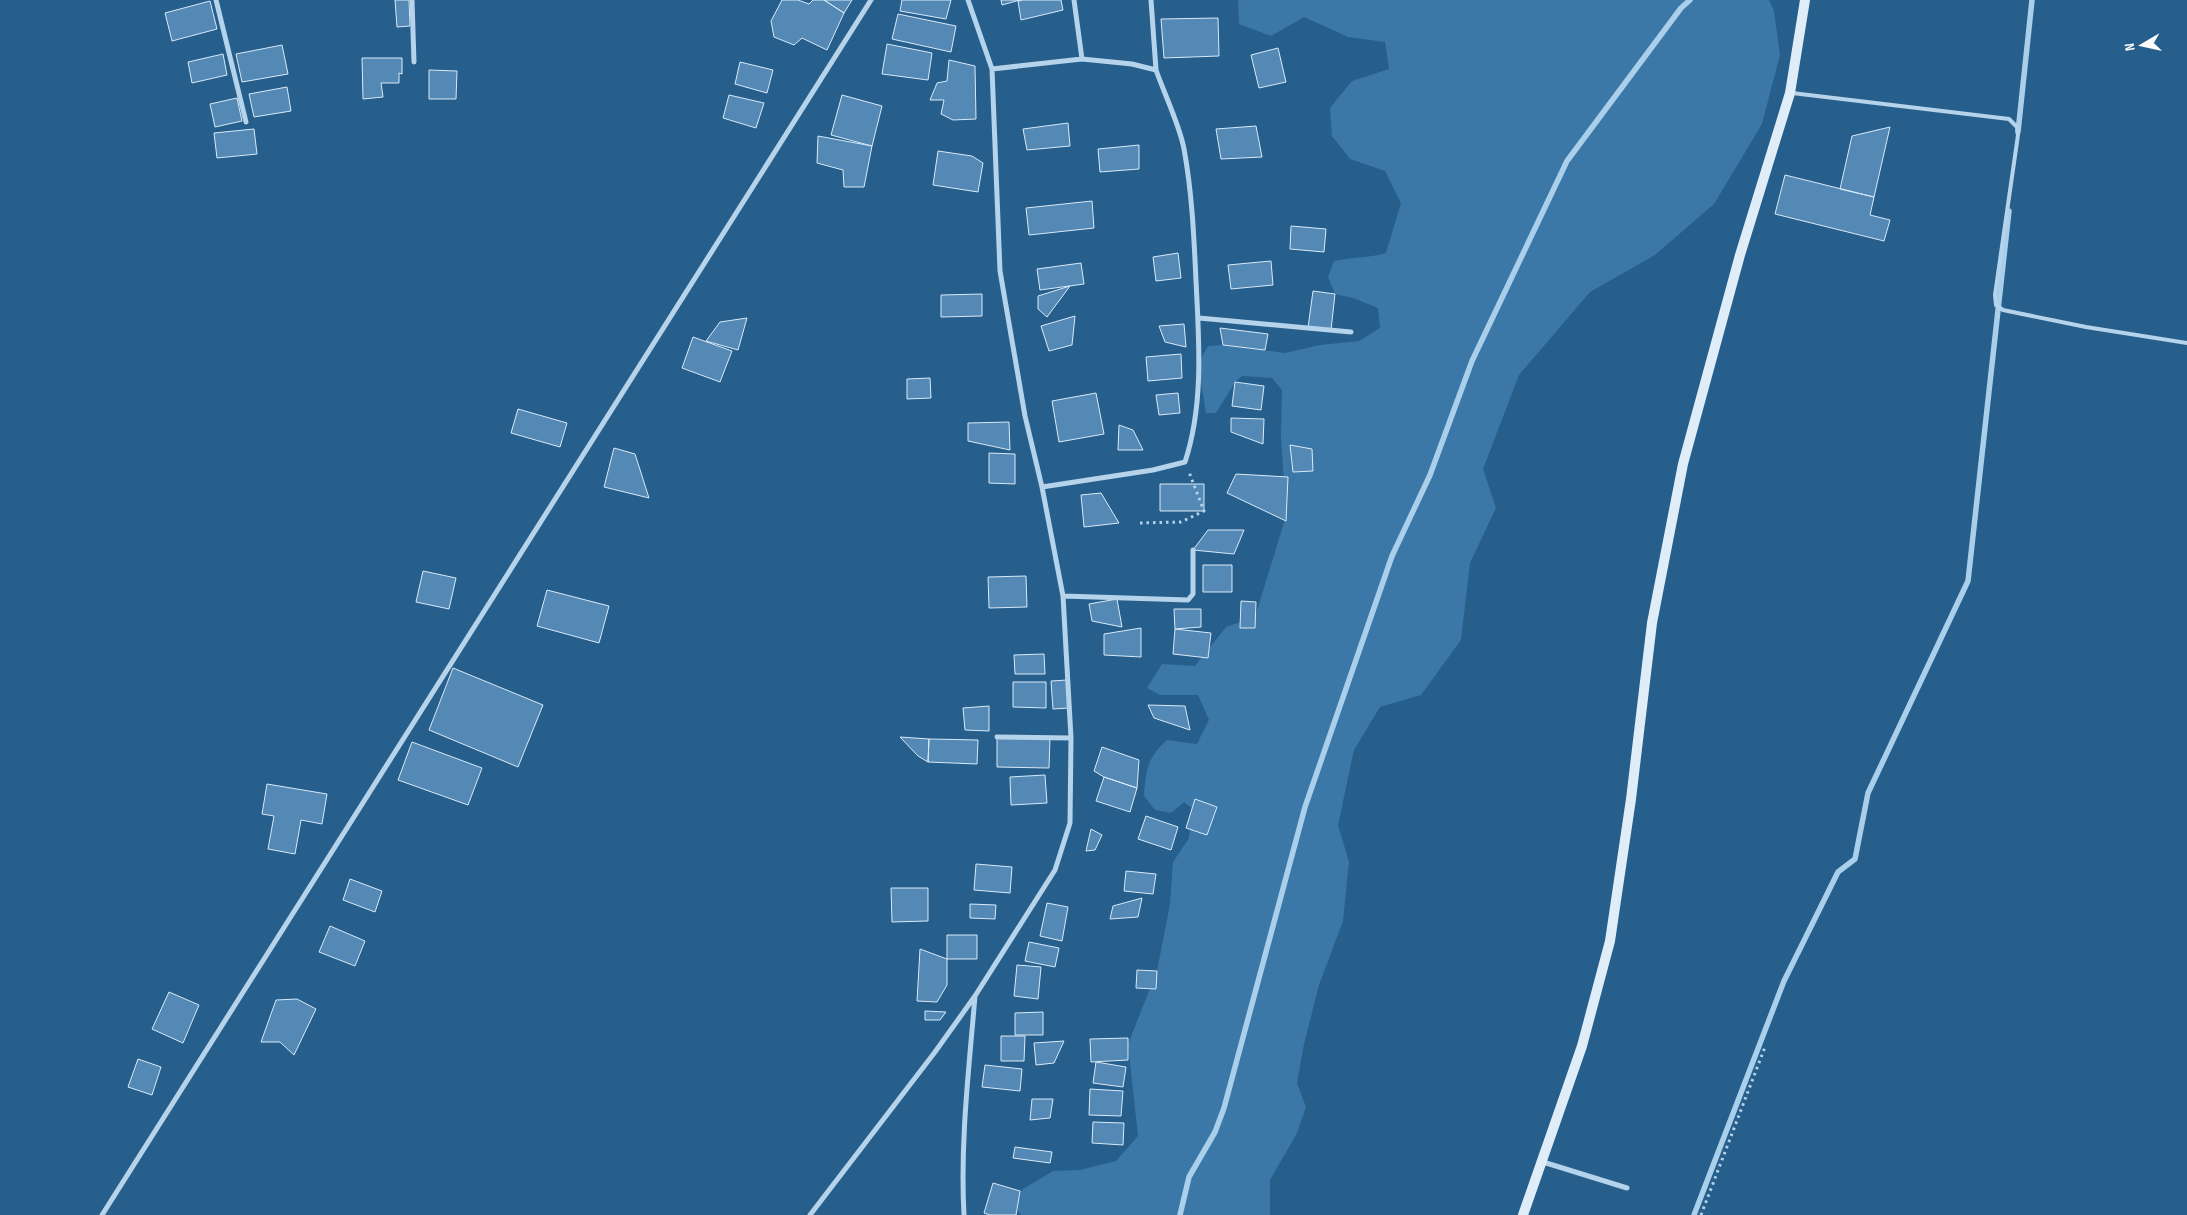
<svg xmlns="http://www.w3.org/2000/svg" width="2187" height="1215" viewBox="0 0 2187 1215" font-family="'Sofia Sans Condensed',sans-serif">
  <rect width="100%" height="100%" fill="#265e8c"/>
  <path fill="#3b78a8" d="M 1238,0 L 1769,0 L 1774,11 L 1780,55 L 1762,124 L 1714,204 L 1655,255 L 1590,292 L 1519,375 L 1483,469 L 1496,508 L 1470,563 L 1461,640 L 1421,695 L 1380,707 L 1354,750 L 1338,825 L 1349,862 L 1343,921 L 1319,985 L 1304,1044 L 1297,1083 L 1306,1107 L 1297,1133 L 1270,1180 L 1270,1215 L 1021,1215 L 1017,1209 L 1020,1191 L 1053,1171 L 1080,1170 L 1116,1161 L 1138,1136 L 1128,1044 L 1157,971 L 1170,904 L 1173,862 L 1189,838 L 1192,808 L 1184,802 L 1171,813 L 1155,810 L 1144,796 C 1146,770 1147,758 1167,740 L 1197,744 L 1209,720 L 1198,695 L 1160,695 L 1147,688 L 1162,664 L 1195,666 L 1226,627 L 1255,617 L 1286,516 L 1281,436 L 1282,390 L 1272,378 L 1242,376 L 1235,382 L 1216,413 L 1206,413 L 1198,364 L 1208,346 L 1223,345 L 1285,353 L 1320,345 L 1359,341 L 1380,328 L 1378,308 L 1353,298 L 1335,294 L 1328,277 L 1334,261 C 1352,257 1369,258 1386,253 L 1401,203 L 1385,171 L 1350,159 L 1332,136 L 1330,108 L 1352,81 L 1389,69 L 1385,42 L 1348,37 L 1304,17 L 1271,36 L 1239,24 Z"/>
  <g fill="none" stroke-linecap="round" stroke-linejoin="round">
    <path stroke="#a9cfeb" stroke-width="5.5" d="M 2018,132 L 2032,0
      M 1180,1215 L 1189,1177 L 1215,1132 L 1224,1108 L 1305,807 L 1392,556 L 1430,475 L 1472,361 L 1567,161 L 1681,8 L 1690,0
      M 1694,1215 L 1784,981 L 1838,872 L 1855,859 L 1868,793 L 1968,581 L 2009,211"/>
  </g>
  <path fill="#5389b4" stroke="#d9eaf8" d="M 395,0 L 409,0 L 410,26 L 397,27 Z
    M 782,0 L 798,0 L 809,4 L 813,0 L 824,0 L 844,13 L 827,50 L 802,38 L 794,45 L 774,37 L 771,21 Z
    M 824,0 L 852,0 L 844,13 Z
    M 902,0 L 951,0 L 946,19 L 900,11 Z
    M 1001,0 L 1020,0 L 1002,5 Z
    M 1023,0 L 1061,0 L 1063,10 L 1021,20 L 1018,1 Z
    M 210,1 L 217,29 L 172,41 L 165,13 Z
    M 898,14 L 956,26 L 951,52 L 892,39 Z
    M 1218,18 L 1219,56 L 1164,58 L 1161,19 Z
    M 887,44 L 932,53 L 928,80 L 882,74 Z
    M 282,45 L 288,74 L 242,82 L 236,54 Z
    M 1278,48 L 1286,82 L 1259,88 L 1251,55 Z
    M 223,54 L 227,75 L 192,83 L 188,62 Z
    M 362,58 L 402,58 L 402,74 L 399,73 L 399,83 L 381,83 L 383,97 L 363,99 Z
    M 949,60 L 975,66 L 976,119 L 953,120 L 941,114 L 944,100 L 930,100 L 937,83 L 947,81 Z
    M 740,62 L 773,70 L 767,93 L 735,84 Z
    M 429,70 L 457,71 L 456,99 L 429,99 Z
    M 287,87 L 291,111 L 254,117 L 249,94 Z
    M 729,95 L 764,103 L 756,128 L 723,118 Z
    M 842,95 L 882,106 L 872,146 L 831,135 Z
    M 237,98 L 242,121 L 215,127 L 210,104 Z
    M 1068,123 L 1070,146 L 1027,150 L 1023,129 Z
    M 1256,126 L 1262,157 L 1221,159 L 1216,129 Z
    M 1890,127 L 1874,197 L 1840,189 L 1852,136 Z
    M 254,129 L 257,154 L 217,158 L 214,133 Z
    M 818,136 L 872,146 L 864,187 L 844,187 L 843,170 L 817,163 Z
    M 1139,145 L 1139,169 L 1100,172 L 1098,149 Z
    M 938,151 L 972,156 L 983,163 L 978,192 L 933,185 Z
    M 1785,175 L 1874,197 L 1870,215 L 1890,220 L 1884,241 L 1775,214 Z
    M 1092,201 L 1094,228 L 1029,235 L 1026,208 Z
    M 1291,226 L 1326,229 L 1324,252 L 1290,249 Z
    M 1178,253 L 1181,278 L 1156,281 L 1153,257 Z
    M 1271,261 L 1273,285 L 1231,289 L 1228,265 Z
    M 1081,263 L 1084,284 L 1040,290 L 1037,269 Z
    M 1070,286 L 1047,317 L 1038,309 L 1038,296 Z
    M 1313,291 L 1335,294 L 1331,330 L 1308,328 Z
    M 982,294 L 982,316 L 941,317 L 941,295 Z
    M 1075,316 L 1072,345 L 1049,351 L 1041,326 Z
    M 747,318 L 738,350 L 706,341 L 720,322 Z
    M 1184,324 L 1186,347 L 1165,342 L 1159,326 Z
    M 1220,328 L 1268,334 L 1265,350 L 1223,345 Z
    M 693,337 L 732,351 L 720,382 L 682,368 Z
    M 1181,354 L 1182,378 L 1148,381 L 1146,357 Z
    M 930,378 L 931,398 L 907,399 L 907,379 Z
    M 1235,382 L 1264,386 L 1261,410 L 1232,406 Z
    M 1096,393 L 1104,434 L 1059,442 L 1052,401 Z
    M 1178,393 L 1180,413 L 1159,415 L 1156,395 Z
    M 518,409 L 567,423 L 560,447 L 511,433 Z
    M 1231,418 L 1264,419 L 1263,444 L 1231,432 Z
    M 1009,422 L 1010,450 L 968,441 L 968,423 Z
    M 1119,425 L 1133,430 L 1143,450 L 1118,450 Z
    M 1290,445 L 1312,449 L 1313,471 L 1293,472 Z
    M 614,448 L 635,454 L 649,498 L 604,487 Z
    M 989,453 L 1015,454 L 1015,484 L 989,483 Z
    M 1236,474 L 1288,477 L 1286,521 L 1227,493 Z
    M 1160,484 L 1204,484 L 1204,511 L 1160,511 Z
    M 1101,493 L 1119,523 L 1084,527 L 1081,495 Z
    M 1208,530 L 1244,530 L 1234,554 L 1193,550 Z
    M 1203,565 L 1232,565 L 1232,592 L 1203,592 Z
    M 423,571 L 456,578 L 449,609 L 416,602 Z
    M 1026,576 L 1027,607 L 989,608 L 988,577 Z
    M 547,590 L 609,606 L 599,643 L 537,626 Z
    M 1117,599 L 1122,627 L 1092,621 L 1089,604 Z
    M 1241,601 L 1256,602 L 1255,628 L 1240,628 Z
    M 1174,609 L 1201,609 L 1201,627 L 1175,629 Z
    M 1141,628 L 1141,657 L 1104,655 L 1104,634 Z
    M 1175,629 L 1211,633 L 1208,658 L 1173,654 Z
    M 1044,654 L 1045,674 L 1015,674 L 1014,655 Z
    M 453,668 L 543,705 L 518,767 L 429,730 Z
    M 1067,680 L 1069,708 L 1053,709 L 1051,681 Z
    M 1013,682 L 1046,682 L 1046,708 L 1013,707 Z
    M 1148,705 L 1185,706 L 1190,730 L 1154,718 Z
    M 989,706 L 989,731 L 965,730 L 963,708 Z
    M 900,737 L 929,739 L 928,762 L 918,756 Z
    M 997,737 L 1050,738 L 1049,768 L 997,767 Z
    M 929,739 L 978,740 L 977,764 L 928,762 Z
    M 412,742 L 482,768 L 468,805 L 398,780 Z
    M 1102,747 L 1139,760 L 1137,788 L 1104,777 L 1094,771 Z
    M 1045,775 L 1047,803 L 1011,805 L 1010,777 Z
    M 1104,777 L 1137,788 L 1130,812 L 1096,801 Z
    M 267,784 L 327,794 L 322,824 L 301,820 L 295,854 L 268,849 L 274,816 L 262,814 Z
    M 1195,799 L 1217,807 L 1207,835 L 1186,828 Z
    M 1146,816 L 1178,827 L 1171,850 L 1138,839 Z
    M 1091,829 L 1102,835 L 1095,850 L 1086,851 Z
    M 976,864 L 1012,867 L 1010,893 L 974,890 Z
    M 1126,871 L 1156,874 L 1153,894 L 1124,891 Z
    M 350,879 L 382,891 L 375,912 L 343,900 Z
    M 891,888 L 928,888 L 928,921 L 892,922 Z
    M 1142,898 L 1138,917 L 1110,919 L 1113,906 Z
    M 1047,903 L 1068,907 L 1062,941 L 1040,936 Z
    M 970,904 L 996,905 L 995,919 L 970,918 Z
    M 330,926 L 365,941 L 355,966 L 319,952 Z
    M 947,935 L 977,935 L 977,959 L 947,959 Z
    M 1029,942 L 1059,948 L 1055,967 L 1025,961 Z
    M 920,949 L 947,959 L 947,985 L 937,1002 L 917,1001 Z
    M 1017,965 L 1041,967 L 1038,999 L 1014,996 Z
    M 1137,970 L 1157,971 L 1156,989 L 1136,988 Z
    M 169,992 L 199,1005 L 183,1043 L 152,1029 Z
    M 297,999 L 316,1009 L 294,1055 L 280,1042 L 261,1042 L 276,1000 Z
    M 925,1011 L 946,1012 L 940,1020 L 925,1020 Z
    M 1043,1012 L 1043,1035 L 1015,1035 L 1015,1013 Z
    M 1001,1036 L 1025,1036 L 1024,1061 L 1001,1061 Z
    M 1128,1038 L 1128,1060 L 1091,1062 L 1090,1039 Z
    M 1064,1041 L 1054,1063 L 1036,1065 L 1034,1043 Z
    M 138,1059 L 161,1067 L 152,1095 L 128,1087 Z
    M 1096,1062 L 1126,1067 L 1123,1087 L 1093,1083 Z
    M 985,1065 L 1022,1069 L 1020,1091 L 982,1087 Z
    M 1090,1089 L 1123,1091 L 1121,1116 L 1089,1115 Z
    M 1032,1099 L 1053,1099 L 1050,1118 L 1030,1120 Z
    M 1093,1122 L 1124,1123 L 1123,1145 L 1092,1143 Z
    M 1015,1147 L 1052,1152 L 1050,1163 L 1013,1158 Z
    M 993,1183 L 1020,1191 L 1016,1215 L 990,1215 L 984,1213 Z"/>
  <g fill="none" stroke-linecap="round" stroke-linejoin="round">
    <path stroke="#b5d3ea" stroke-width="3" stroke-dasharray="2.5 4" stroke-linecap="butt" d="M 1140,523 L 1181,522 L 1204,511 L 1189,472
      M 1701,1215 L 1765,1047"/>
    <path stroke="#b5d3ea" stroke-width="4" d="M 1792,93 L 2009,119 L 2017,127 L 2018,135 L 1995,295 L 1996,305 L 2003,310 L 2086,327 L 2187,343"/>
    <path stroke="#b5d3ea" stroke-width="5" d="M 216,0 L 246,122
      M 412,0 L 414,62
      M 1074,0 L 1082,59
      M 1151,0 L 1156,70
      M 992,69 L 1082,59 L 1132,64 L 1156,70 C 1164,93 1180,126 1184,149 C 1192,192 1194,237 1196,281 C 1199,341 1204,404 1185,462 L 1153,470 L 1042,487
      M 1199,318 L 1351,332
      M 1063,596 L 1188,600 L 1193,594 L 1193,550
      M 997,737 L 1071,738
      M 1543,1162 L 1627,1188
      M 102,1215 L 871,0
      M 810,1215 L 935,1052 L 975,996 L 1055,870 L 1070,823 L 1071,738 L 1063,596 L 1042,487 L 1025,416 L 1000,271 L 992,69 L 968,0
      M 964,1215 C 960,1142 969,1069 975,996"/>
    <path stroke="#dfedf8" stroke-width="10" d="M 1523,1215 L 1582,1046 L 1610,941 L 1631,799 L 1652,623 L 1683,464 L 1740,255 L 1790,93 L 1805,0"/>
  </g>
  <g transform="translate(2142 45) rotate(261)" stroke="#265e8c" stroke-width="4" paint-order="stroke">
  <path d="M0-4L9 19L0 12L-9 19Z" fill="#ffffff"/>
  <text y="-8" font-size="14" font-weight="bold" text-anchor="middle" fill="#ffffff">N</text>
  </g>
</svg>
